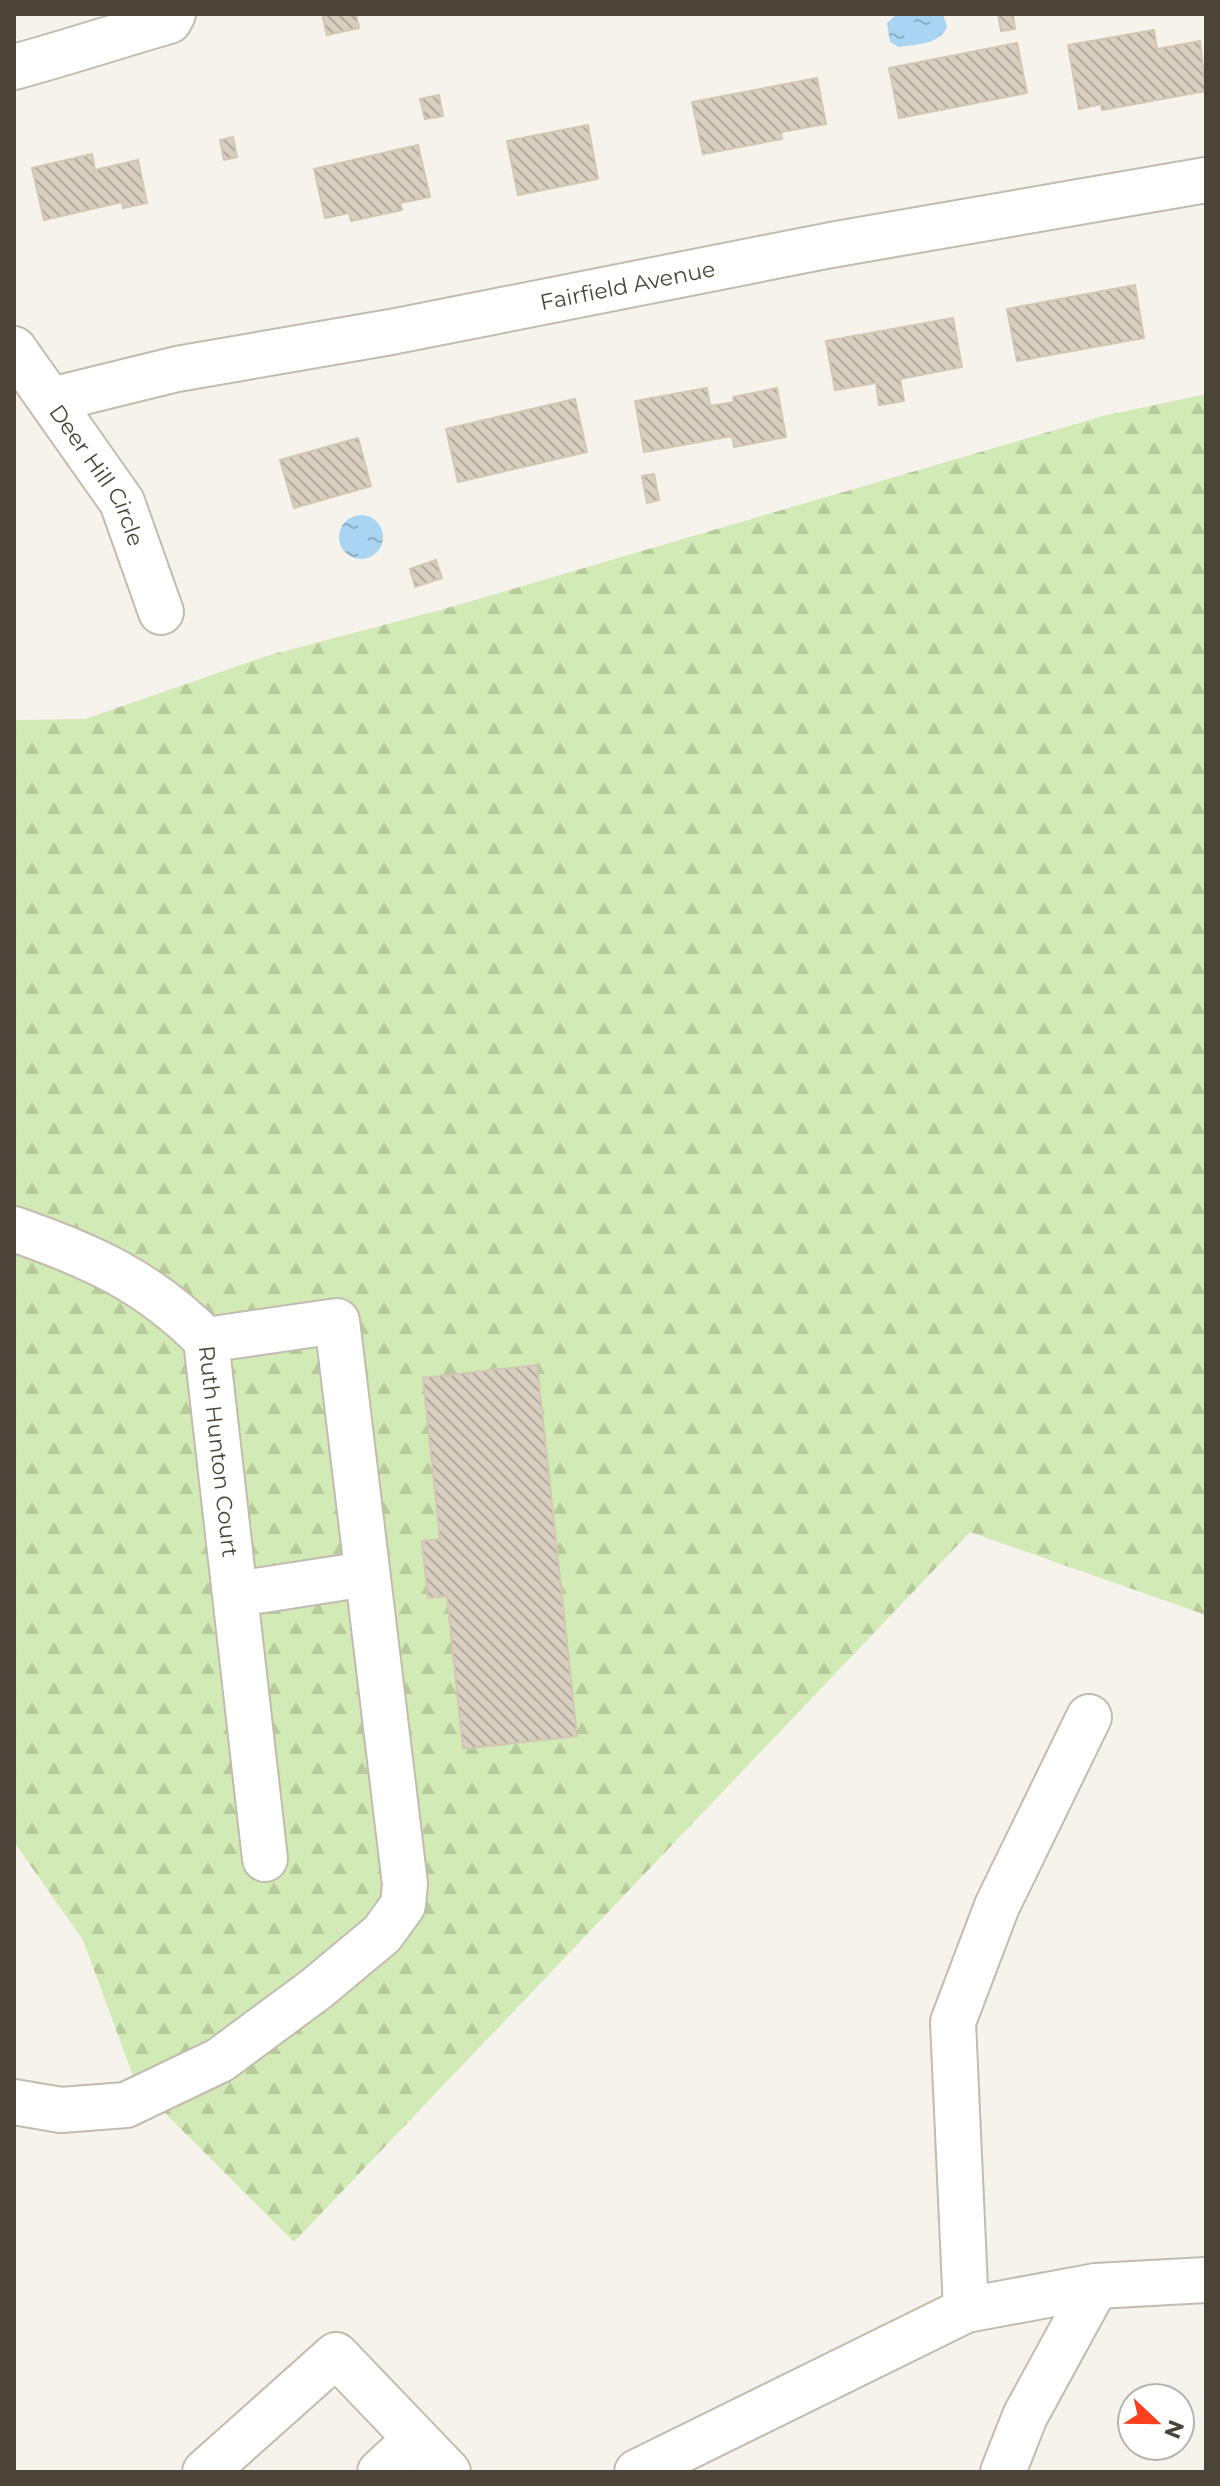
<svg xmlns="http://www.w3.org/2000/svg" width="1220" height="2486" viewBox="0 0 1220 2486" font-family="Montserrat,sans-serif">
  <defs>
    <pattern id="forest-firs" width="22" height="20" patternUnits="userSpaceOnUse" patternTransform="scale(2)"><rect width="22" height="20" fill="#d2eab5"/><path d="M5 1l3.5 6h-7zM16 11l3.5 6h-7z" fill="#b6ca9c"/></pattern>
    <pattern id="water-ripples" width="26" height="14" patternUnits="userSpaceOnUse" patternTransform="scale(2)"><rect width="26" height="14" fill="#a9d4f2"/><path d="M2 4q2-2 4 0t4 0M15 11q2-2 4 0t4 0" fill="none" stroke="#8caec5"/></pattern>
    <pattern id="building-back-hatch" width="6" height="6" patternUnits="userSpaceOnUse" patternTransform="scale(2)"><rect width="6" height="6" fill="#d8cfc1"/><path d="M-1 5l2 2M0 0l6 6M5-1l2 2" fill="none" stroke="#b1aa9e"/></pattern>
  </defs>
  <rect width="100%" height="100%" fill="#f6f3ec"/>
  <path fill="url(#forest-firs)" d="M 1206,394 L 1206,1615 L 970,1532 L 294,2242 L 136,2084 L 83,1940 L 14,1842 L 14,720 L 85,719 L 270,655 L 444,609 L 1103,416 Z"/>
  <path fill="url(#water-ripples)" d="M 897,14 L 943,14 L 947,27 C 939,45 916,44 899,47 L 890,42 L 887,23 Z
    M339 537a22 22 0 1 1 44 0a22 22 0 1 1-44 0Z"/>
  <path fill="url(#building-back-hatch)" stroke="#d3c7b4" stroke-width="2" d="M 322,14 L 356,14 L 359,28 L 327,35 Z
    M 998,14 L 1013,14 L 1015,29 L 1001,31 Z
    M 1154,30 L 1157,49 L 1200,41 L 1206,91 L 1102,110 L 1101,104 L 1079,109 L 1068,45 Z
    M 1017,43 L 1027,93 L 899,118 L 889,68 Z
    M 817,78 L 826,124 L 781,132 L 782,139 L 703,154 L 692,102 Z
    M 439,95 L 443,116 L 425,119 L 420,99 Z
    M 588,125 L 598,179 L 518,195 L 507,141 Z
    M 233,137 L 237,157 L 224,160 L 220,140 Z
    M 418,145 L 430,197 L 400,203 L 402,210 L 351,221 L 349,213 L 325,218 L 314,169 Z
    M 92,154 L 95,170 L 138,160 L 147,203 L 123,208 L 122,202 L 44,220 L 32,168 Z
    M 1135,285 L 1144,338 L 1017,361 L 1007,309 Z
    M 953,318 L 962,367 L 900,379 L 904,401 L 879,405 L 876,383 L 835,390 L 826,341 Z
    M 707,388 L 710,406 L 734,402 L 733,397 L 777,388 L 786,437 L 734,447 L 732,436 L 644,452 L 635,401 Z
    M 575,399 L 587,452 L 458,482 L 446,429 Z
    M 358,438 L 371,486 L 294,508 L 280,460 Z
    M 654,474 L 659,500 L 647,503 L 642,476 Z
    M 436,560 L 442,578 L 415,587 L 410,569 Z
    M 537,1365 L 577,1736 L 463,1749 L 447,1596 L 428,1598 L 422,1541 L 440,1539 L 423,1378 Z"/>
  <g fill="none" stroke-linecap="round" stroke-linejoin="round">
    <g stroke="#c2bbae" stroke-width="48">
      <g id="minor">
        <path d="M 14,67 C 66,53 117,36 169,21 L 173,14"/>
        <path id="s1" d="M 14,349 L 122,502 L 161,612"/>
        <path id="s2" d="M 51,400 L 177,369 L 391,332 L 831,245 L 1206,180"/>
        <path id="s3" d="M 14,1229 C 91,1256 148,1281 206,1340 L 265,1859"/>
        <path d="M 237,1594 L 366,1574"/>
        <path d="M 1089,1717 L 997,1906 L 953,2022 L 966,2310 L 1096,2286 L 1206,2280"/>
        <path d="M 14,2102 L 61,2110 L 126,2105 L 220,2060 L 316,1989 L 382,1934 L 403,1905 L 405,1884 L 337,1321 L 206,1340"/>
        <path d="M 205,2472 L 336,2355 L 448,2472"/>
        <path d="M 380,2472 L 416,2439"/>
        <path d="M 637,2472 L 966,2310"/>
        <path d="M 1003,2472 L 1025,2416 L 1096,2286"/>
      </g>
    </g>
    <use href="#minor" stroke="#fff" stroke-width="44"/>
  </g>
  <g text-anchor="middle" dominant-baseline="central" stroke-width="8" stroke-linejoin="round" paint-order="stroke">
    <g font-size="22" fill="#4b4439" stroke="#fff">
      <text stroke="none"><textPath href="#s2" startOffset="588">Fairfield Avenue</textPath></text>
      <text stroke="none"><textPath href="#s1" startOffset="152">Deer Hill Circle</textPath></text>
      <text stroke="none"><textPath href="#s3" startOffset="336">Ruth Hunton Court</textPath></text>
    </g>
  </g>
  <rect width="1220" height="2486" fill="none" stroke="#4b4439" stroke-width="32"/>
  <g transform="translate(1156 2422) rotate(112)"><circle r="38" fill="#ffffff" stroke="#b7b4b0" stroke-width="2"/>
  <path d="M0-6L14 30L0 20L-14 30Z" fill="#fc3f1d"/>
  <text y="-12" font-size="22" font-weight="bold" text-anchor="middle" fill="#4b4439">N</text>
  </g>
</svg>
